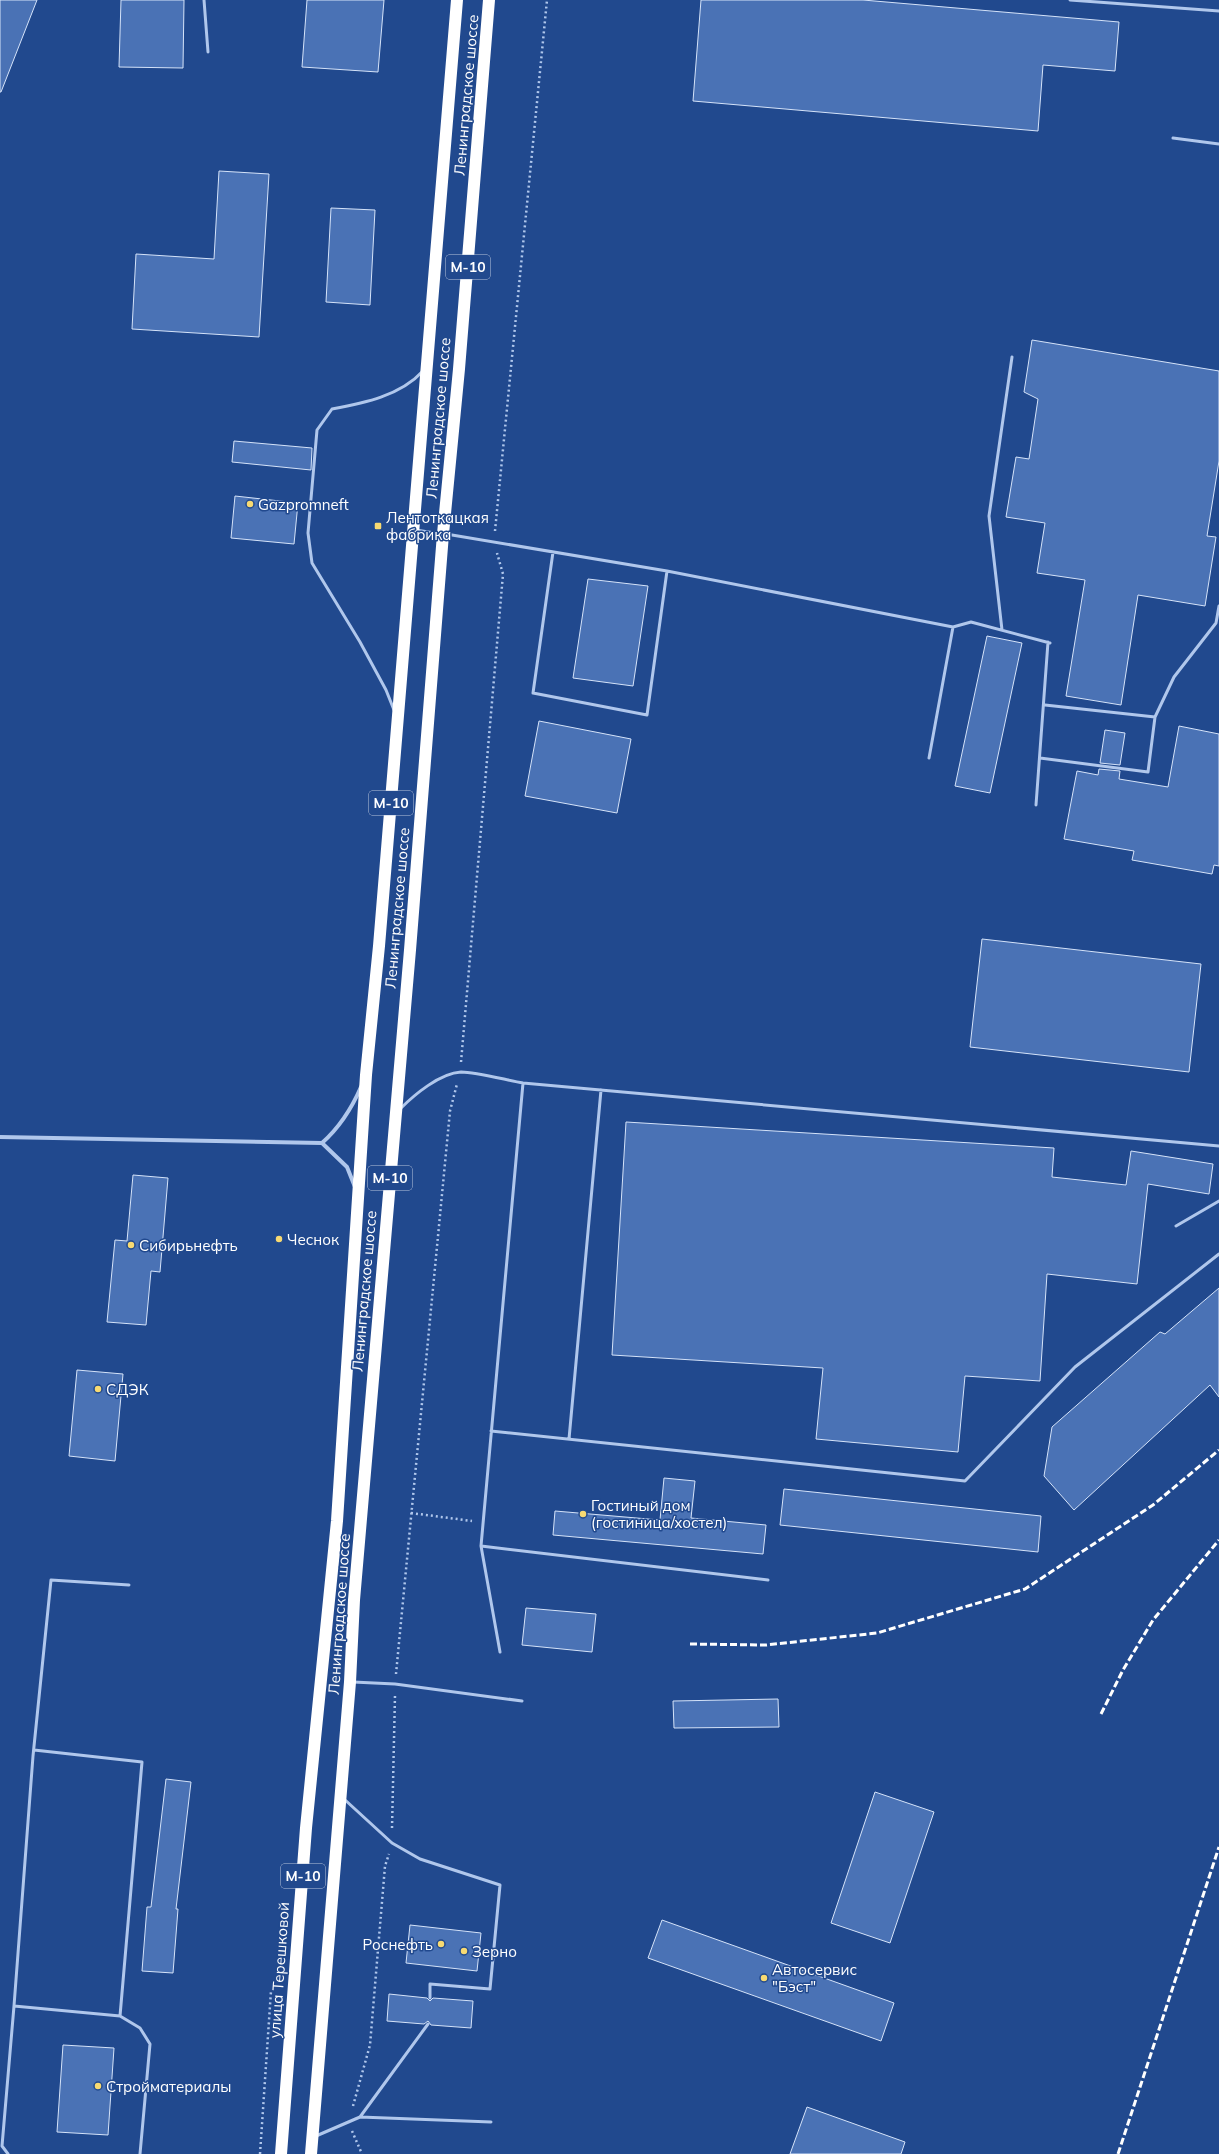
<svg xmlns="http://www.w3.org/2000/svg" width="1219" height="2154" viewBox="0 0 1219 2154" font-family="Mulish,sans-serif">
  <rect width="100%" height="100%" fill="#21498e"/>
  <path fill="#4a72b5" stroke="#d5e3f9" d="M 0,0 L 37,0 L 1,92 L 0,92 Z
    M 121,0 L 184,0 L 183,68 L 119,67 Z
    M 307,0 L 384,0 L 378,72 L 302,67 Z
    M 701,0 L 863,0 L 1119,22 L 1115,71 L 1043,65 L 1038,131 L 693,101 Z
    M 219,171 L 269,174 L 259,337 L 132,329 L 136,254 L 214,259 Z
    M 331,208 L 375,210 L 370,305 L 326,302 Z
    M 1032,340 L 1219,371 L 1219,461 L 1207,536 L 1216,537 L 1205,606 L 1138,595 L 1121,705 L 1066,696 L 1085,580 L 1037,573 L 1045,523 L 1006,517 L 1016,457 L 1029,459 L 1038,399 L 1024,392 Z
    M 234,441 L 312,448 L 311,470 L 232,462 Z
    M 235,496 L 298,503 L 294,544 L 231,538 Z
    M 588,579 L 648,586 L 633,686 L 573,678 Z
    M 987,636 L 1022,643 L 990,793 L 955,786 Z
    M 539,721 L 631,739 L 617,813 L 525,796 Z
    M 1179,726 L 1219,734 L 1219,866 L 1214,865 L 1212,874 L 1132,860 L 1134,851 L 1064,839 L 1077,771 L 1098,775 L 1099,769 L 1120,771 L 1119,779 L 1168,787 Z
    M 1105,730 L 1125,733 L 1120,765 L 1100,763 Z
    M 982,939 L 1201,964 L 1189,1072 L 970,1047 Z
    M 626,1122 L 1054,1148 L 1052,1177 L 1126,1185 L 1131,1151 L 1213,1164 L 1209,1194 L 1148,1184 L 1137,1284 L 1047,1274 L 1040,1381 L 965,1376 L 958,1452 L 816,1439 L 823,1368 L 612,1355 Z
    M 133,1175 L 168,1178 L 160,1272 L 151,1271 L 146,1325 L 107,1322 L 115,1240 L 127,1241 Z
    M 1219,1288 L 1219,1397 L 1210,1385 L 1074,1510 L 1044,1476 L 1052,1427 L 1160,1332 L 1165,1334 Z
    M 77,1370 L 123,1374 L 115,1461 L 69,1456 Z
    M 664,1478 L 695,1481 L 691,1518 L 766,1525 L 763,1554 L 553,1535 L 555,1511 L 660,1520 Z
    M 784,1489 L 1041,1516 L 1038,1552 L 780,1525 Z
    M 526,1608 L 596,1614 L 592,1652 L 522,1645 Z
    M 778,1699 L 779,1727 L 674,1728 L 673,1701 Z
    M 166,1779 L 191,1782 L 176,1909 L 178,1909 L 173,1973 L 142,1971 L 147,1907 L 151,1907 Z
    M 875,1792 L 934,1812 L 890,1943 L 831,1923 Z
    M 662,1920 L 894,2003 L 881,2041 L 648,1958 Z
    M 410,1925 L 481,1933 L 477,1971 L 406,1963 Z
    M 389,1994 L 427,1998 L 430,2001 L 433,1998 L 473,2001 L 471,2028 L 431,2025 L 428,2021 L 424,2024 L 387,2021 Z
    M 63,2045 L 114,2048 L 108,2135 L 57,2132 Z
    M 807,2107 L 905,2142 L 901,2154 L 790,2154 Z"/>
  <g fill="none" stroke-linecap="round" stroke-linejoin="round">
    <path stroke="#b0c7ec" stroke-width="2.5" stroke-dasharray="2 3" stroke-linecap="butt" d="M 495,531 L 547,0
      M 461,1062 L 503,574 L 497,553
      M 411,1513 L 472,1521
      M 396,1674 L 450,1111 L 457,1084
      M 392,1828 L 395,1695
      M 353,2106 L 370,2045 L 385,1866 L 389,1854
      M 352,2131 L 362,2154
      M 260,2154 L 271,1991"/>
    <path stroke="#b0c7ec" stroke-width="3" d="M 204,0 L 208,52
      M 1070,0 L 1219,11
      M 1173,138 L 1219,144
      M 416,530 L 441,534
      M 446,534 L 667,571 L 953,627 L 971,622 L 1050,643
      M 553,552 L 533,693 L 647,715 L 667,571
      M 1002,630 L 989,516 L 1012,357
      M 394,710 L 386,690 L 360,642 L 312,563 L 308,533 L 317,430 L 332,409 C 364,403 400,396 423,371
      M 1155,717 L 1174,677 L 1216,623 L 1219,606
      M 929,758 L 953,627
      M 1040,758 L 1148,772 L 1155,717 L 1045,705
      M 1036,805 L 1048,642
      M 400,1109 C 414,1095 440,1073 461,1072 C 476,1072 506,1080 523,1083 L 1219,1146
      M 1176,1226 L 1219,1201
      M 491,1431 L 965,1481 L 1075,1367 L 1219,1254
      M 569,1439 L 601,1090
      M 481,1546 L 768,1580
      M 129,1585 L 51,1580 L 33,1756 L 14,2006 L 120,2016 L 140,2028 L 150,2044 L 140,2154
      M 500,1652 L 481,1546 L 523,1083
      M 353,1682 L 395,1684 L 522,1701
      M 34,1750 L 142,1762 L 120,2016
      M 344,1799 L 392,1843 L 420,1859 L 500,1885 L 490,1989 L 430,1984 L 430,1998
      M 360,2117 L 428,2024
      M 316,2136 L 360,2117 L 491,2122
      M 8,2154 L 2,2146 L 14,2006"/>
    <path stroke="#b0c7ec" stroke-width="4" d="M 0,1137 L 322,1143 L 347,1167 L 355,1187
      M 322,1143 C 340,1127 351,1110 361,1087"/>
    <path stroke="#fff" stroke-width="12" d="M 281,2154 L 306,1828 L 337,1521 L 366,1075 L 379,946 L 457,0
      M 311,2154 L 350,1682 L 354,1600 L 410,950 L 443,534 L 459,369 L 489,0"/>
    <path stroke="#fff" stroke-width="3" stroke-dasharray="7 3" stroke-linecap="butt" d="M 690,1644 L 766,1645 L 877,1633 L 1025,1589 L 1153,1505 L 1219,1450
      M 1101,1714 L 1123,1670 L 1153,1620 L 1219,1540
      M 1118,2154 L 1219,1847"/>
  </g>
  <g fill="#f8da72" stroke="#21498e" stroke-width="1.5">
    <circle cx="250" cy="504" r="4"/>
    <rect x="374" y="522" width="8" height="8" rx="2"/>
    <circle cx="279" cy="1239" r="4"/>
    <circle cx="131" cy="1245" r="4"/>
    <circle cx="98" cy="1389" r="4"/>
    <circle cx="583" cy="1514" r="4"/>
    <circle cx="441" cy="1944" r="4"/>
    <circle cx="464" cy="1951" r="4"/>
    <circle cx="764" cy="1978" r="4"/>
    <circle cx="98" cy="2086" r="4"/>
  </g>
  <g text-anchor="middle" dominant-baseline="central" stroke-width="3" stroke-linejoin="round" paint-order="stroke">
    <g fill="#21498e" stroke="#bcc8dd" stroke-width="1">
      <rect x="446" y="255" width="44" height="24" rx="3"/>
      <rect x="369" y="791" width="44" height="24" rx="3"/>
      <rect x="368" y="1166" width="44" height="24" rx="3"/>
      <rect x="281" y="1864" width="44" height="24" rx="3"/>
    </g>
    <g font-size="14" font-weight="bold" fill="#fff">
      <text x="468" y="267">М-10</text>
      <text x="391" y="803">М-10</text>
      <text x="390" y="1178">М-10</text>
      <text x="303" y="1876">М-10</text>
    </g>
    <g font-size="15" fill="#fff" stroke="#21498e">
      <text transform="translate(466 95) rotate(-85)">Ленинградское шоссе</text>
      <text transform="translate(438 418) rotate(-85)">Ленинградское шоссе</text>
      <text transform="translate(397 908) rotate(-85)">Ленинградское шоссе</text>
      <text transform="translate(364 1291) rotate(-85)">Ленинградское шоссе</text>
      <text transform="translate(339 1614) rotate(-86)">Ленинградское шоссе</text>
      <text transform="translate(279 1970) rotate(-86)">улица Терешковой</text>
    </g>
    <g font-size="15" fill="#fff" stroke="#21498e" text-anchor="start">
      <text x="258" y="504">Gazpromneft</text>
      <text x="386" y="517">Лентоткацкая<tspan x="386" dy="17">фабрика</tspan></text>
      <text x="287" y="1239">Чеснок</text>
      <text x="139" y="1245">Сибирьнефть</text>
      <text x="106" y="1389">СДЭК</text>
      <text x="591" y="1505">Гостиный дом<tspan x="591" dy="17">(гостиница/хостел)</tspan></text>
      <text x="433" y="1944" text-anchor="end">Роснефть</text>
      <text x="472" y="1951">Зерно</text>
      <text x="772" y="1969">Автосервис<tspan x="772" dy="17">"Бэст"</tspan></text>
      <text x="106" y="2086">Стройматериалы</text>
    </g>
  </g>
</svg>
